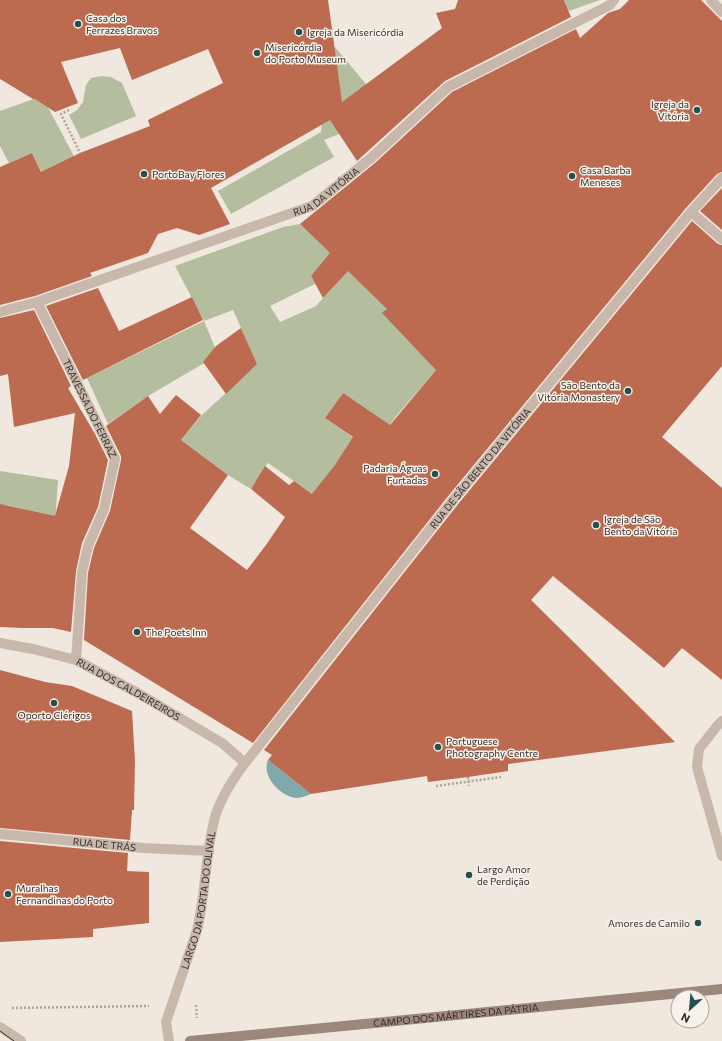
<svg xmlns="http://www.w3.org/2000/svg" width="722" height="1041" viewBox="0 0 722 1041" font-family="Commissioner,sans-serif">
  <rect width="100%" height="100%" fill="#f0e7de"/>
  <path fill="#b4be9f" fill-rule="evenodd" d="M 564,0 L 600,0 L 569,11 Z
    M 335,47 L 366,84 L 373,101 L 339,134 L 324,140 L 334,157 L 231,214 L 218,191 L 321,132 L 328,49 Z
    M 102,76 L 111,77 L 122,83 L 136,116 L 81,139 L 69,115 L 77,110 L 83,102 L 86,85 L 91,78 Z
    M 42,96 L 76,160 L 43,175 L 32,153 L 9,163 L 0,146 L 0,111 Z
    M 300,224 L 357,279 L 369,263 L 436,370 L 397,415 L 380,438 L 343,393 L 325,418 L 355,439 L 335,465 L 315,496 L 268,463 L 251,489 L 228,475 L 181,440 L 201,416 L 257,364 L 233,310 L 204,321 L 218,355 L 148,396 L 108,424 L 87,378 L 204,321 L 175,266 L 283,227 ZM 316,270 L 334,286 L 316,306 L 280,322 L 270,306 L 315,284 L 311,276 Z
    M 0,471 L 58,480 L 55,524 L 29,514 L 23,509 L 6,505 L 0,506 Z"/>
  <path fill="#7fa9ab" d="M 268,760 L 311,794 C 306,796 301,798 296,798 C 280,796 261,776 268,760 Z"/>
  <path fill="#bc6a50" d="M 0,0 L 328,0 L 342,102 L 442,28 L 436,13 L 455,9 L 458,0 L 564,0 L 571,17 L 445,81 L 357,161 L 330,120 L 211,188 L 230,224 L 199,235 L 177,228 L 158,234 L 148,253 L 90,273 L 92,276 L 35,296 L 0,305 L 0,167 L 32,153 L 41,172 L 80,153 L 150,126 L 148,120 L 223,83 L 208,49 L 132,80 L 120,48 L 61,62 L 78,103 L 55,112 L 35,99 L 33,99 L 0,79 Z
    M 629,0 L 701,0 L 722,21 L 722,172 L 717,174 L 686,208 L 449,495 L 253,743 L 84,640 L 88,573 L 94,548 L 110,511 L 121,460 L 121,456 L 106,426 L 148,396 L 160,414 L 176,395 L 201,415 L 181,440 L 228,475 L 190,528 L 247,570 L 266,545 L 285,517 L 251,489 L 265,466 L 289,485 L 294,481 L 312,494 L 335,465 L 353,437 L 325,418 L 343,393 L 390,425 L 436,370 L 382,313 L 387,309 L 348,271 L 323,298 L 311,276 L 330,253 L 300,224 L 375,163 L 452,92 L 576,29 L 580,38 L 608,13 L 620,9 Z
    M 722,188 L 722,230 L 700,211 Z
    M 692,221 L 718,244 L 722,245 L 722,366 L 662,437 L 722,488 L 722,680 L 682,648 L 664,668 L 553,576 L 531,600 L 675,742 L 508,764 L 508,771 L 468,777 L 428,782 L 427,776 L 311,794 L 268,760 L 272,755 L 264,750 L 459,503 Z
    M 98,288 L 119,331 L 192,297 L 203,320 L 83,380 L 46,306 Z
    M 34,310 L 71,386 L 68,388 L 95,434 L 108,460 L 98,507 L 82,543 L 76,571 L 71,632 L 53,628 L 23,628 L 0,627 L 0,504 L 55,516 L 69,466 L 75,413 L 14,427 L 8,374 L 0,376 L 0,318 Z
    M 241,328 L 257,364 L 226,394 L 203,362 L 216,346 Z
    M 0,670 L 45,682 L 72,686 L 132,711 L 135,761 L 134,810 L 132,810 L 130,840 L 0,828 Z
    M 0,841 L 128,853 L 127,871 L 149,872 L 149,923 L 93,929 L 93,937 L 0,942 Z"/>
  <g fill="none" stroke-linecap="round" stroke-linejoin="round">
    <path stroke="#b3a295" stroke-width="2.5" stroke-dasharray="2 2" stroke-linecap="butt" d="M 69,110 L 61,114 L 80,153
      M 468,777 L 469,786
      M 436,786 L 501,777
      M 196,1005 L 197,1018
      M 12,1008 L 149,1006"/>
    <g stroke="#c8b8ab" stroke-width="10">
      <path d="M 711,0 L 722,12"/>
      <path d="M 691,212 L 722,239"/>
      <path id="s1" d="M 37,302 L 115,459 L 104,509 L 88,546 L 82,572 L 76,660"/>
      <path id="s2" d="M 0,312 L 37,302 L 312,206 L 371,158 L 448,87 L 610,5 L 614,0"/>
      <path id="s3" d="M 0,643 L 33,649 L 76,660 L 136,692 L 222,743 L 245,763"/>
      <path d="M 722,721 L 717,726 L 699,749 L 697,767 L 722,856"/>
      <path id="s4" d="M 0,834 L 144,848 L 209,851"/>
      <path d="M 0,1027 L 21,1041"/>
      <path id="s5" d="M 169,1041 L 166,1022 L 197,930 C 206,893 205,854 215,817 C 221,797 233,779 245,763 L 454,499 L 691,212 L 722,178"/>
    </g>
    <path stroke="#9b877c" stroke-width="10" id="s6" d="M 190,1041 L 722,989"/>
    <path stroke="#362d29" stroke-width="1" d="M 0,1031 L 14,1041"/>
  </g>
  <g fill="#225154" stroke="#f8f2ea" stroke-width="1.5">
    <circle cx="78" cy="24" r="4"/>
    <circle cx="299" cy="32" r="4"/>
    <circle cx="257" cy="53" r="4"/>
    <circle cx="697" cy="110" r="4"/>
    <circle cx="144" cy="174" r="4"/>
    <circle cx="572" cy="176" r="4"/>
    <circle cx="628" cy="391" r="4"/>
    <circle cx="435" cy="474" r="4"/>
    <circle cx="596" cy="525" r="4"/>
    <circle cx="137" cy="632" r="4"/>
    <circle cx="54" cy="703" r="4"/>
    <circle cx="438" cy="747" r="4"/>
    <circle cx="469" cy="875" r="4"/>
    <circle cx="8" cy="894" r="4"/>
    <circle cx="698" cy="923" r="4"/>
  </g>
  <g text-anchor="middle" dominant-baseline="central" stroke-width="3" stroke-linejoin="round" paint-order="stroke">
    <g font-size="10" fill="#362d29" stroke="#f8f2ea" text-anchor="start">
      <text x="86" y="18">Casa dos<tspan x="86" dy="12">Ferrazes Bravos</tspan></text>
      <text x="307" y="32">Igreja da Misericórdia</text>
      <text x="265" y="47">Misericórdia<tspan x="265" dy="12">do Porto Museum</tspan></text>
      <text x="689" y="104" text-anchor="end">Igreja da<tspan x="689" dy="12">Vitória</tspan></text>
      <text x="580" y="170">Casa Barba<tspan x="580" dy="12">Meneses</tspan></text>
      <text x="152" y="174">PortoBay Flores</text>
      <text x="620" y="385" text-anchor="end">São Bento da<tspan x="620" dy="12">Vitória Monastery</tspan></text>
      <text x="427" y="468" text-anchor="end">Padaria Águas<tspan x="427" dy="12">Furtadas</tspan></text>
      <text x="604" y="519">Igreja de São<tspan x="604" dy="12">Bento da Vitória</tspan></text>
      <text x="145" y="632">The Poets Inn</text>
      <text x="54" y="715" text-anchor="middle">Oporto Clérigos</text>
      <text x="446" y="741">Portuguese<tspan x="446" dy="12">Photography Centre</tspan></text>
      <text x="477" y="869">Largo Amor<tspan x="477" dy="12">de Perdição</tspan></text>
      <text x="16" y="888">Muralhas<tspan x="16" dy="12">Fernandinas do Porto</tspan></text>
      <text x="690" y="923" text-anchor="end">Amores de Camilo</text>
    </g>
    <g font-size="10" fill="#362d29" stroke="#f8f2ea">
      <text stroke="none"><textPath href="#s2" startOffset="349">RUA DA VITÓRIA</textPath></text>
      <text stroke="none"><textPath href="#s1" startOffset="119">TRAVESSA DO FERRAZ</textPath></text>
      <text stroke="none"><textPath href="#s5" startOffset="670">RUA DE SÃO BENTO DA VITÓRIA</textPath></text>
      <text stroke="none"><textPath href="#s3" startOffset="138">RUA DOS CALDEIREIROS</textPath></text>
      <text stroke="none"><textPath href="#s4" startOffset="105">RUA DE TRÁS</textPath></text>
      <text stroke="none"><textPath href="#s5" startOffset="146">LARGO DA PORTA DO OLIVAL</textPath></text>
      <text stroke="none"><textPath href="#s6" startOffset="267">CAMPO DOS MÁRTIRES DA PÁTRIA</textPath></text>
    </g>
  </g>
  <g transform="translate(690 1009) rotate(207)"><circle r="19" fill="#f8f2ea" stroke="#aaa39d"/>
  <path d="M0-3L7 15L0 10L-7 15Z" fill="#225154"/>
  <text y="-6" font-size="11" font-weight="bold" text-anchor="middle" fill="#362d29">N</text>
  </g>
</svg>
